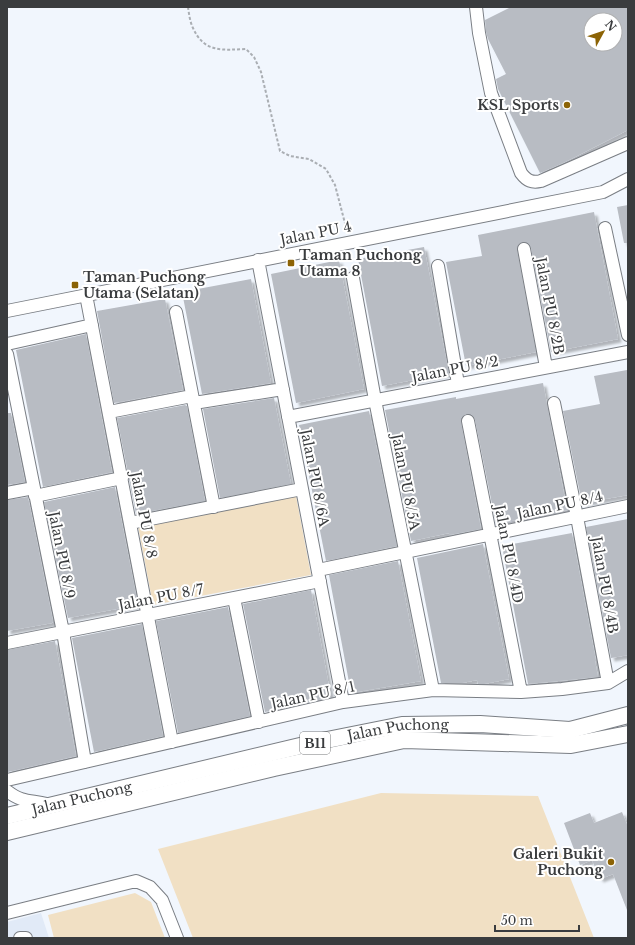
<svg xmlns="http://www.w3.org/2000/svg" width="635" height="945" viewBox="0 0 635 945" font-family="'Libre Baskerville',serif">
  <defs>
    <filter id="shadow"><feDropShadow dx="3.5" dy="3.5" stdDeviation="1" flood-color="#0004"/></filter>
  </defs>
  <rect width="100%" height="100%" fill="#f1f6fd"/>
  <path fill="#e1eaf7" d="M 41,913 L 49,938 L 7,938 L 7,922 Z"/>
  <path fill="#f1e0c4" d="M 296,496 L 311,575 L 153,605 L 138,526 Z
    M 381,793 L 538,796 L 594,938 L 193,938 L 158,849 Z
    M 135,893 L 151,902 L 165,938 L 54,938 L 48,915 Z"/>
  <path fill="#b8bcc3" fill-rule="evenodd" filter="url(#shadow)" d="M 511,7 L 628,7 L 628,130 L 565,162 L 540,173 L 498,89 L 496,79 L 506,74 L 488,39 L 486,32 L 485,20 ZM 591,20 L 615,20 L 615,44 L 591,44 Z
    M 628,205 L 628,243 L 624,243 L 617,207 Z
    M 594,212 L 618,339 L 551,352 L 531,248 L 529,244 L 523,242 L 519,244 L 517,250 L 536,352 L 466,366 L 446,262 L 482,256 L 478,235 Z
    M 424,247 L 449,373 L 382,386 L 358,259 Z
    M 339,260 L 364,389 L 296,403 L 271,274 Z
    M 251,279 L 271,383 L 202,394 L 182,292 Z
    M 165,299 L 183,390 L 114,403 L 97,311 Z
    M 86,334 L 112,472 L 43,487 L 16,350 Z
    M 627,370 L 628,376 L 628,495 L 582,503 L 563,411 L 600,404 L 594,376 Z
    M 543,383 L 567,510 L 496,524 L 475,420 L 471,414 L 466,414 L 461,418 L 461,422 L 481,529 L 449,535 L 449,533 L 411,541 L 385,410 L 456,397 L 456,399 Z
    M 274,398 L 291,484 L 220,498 L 203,409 Z
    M 185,405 L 187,406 L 205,501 L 136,514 L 117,418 Z
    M 369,411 L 397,546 L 326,561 L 299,425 Z
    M 7,413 L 11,413 L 25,482 L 7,485 Z
    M 115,487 L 138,605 L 68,618 L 44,502 Z
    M 28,497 L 53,621 L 52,623 L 7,631 L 7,500 Z
    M 628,519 L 628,655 L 611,658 L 586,527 Z
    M 572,533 L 596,661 L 595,661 L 598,677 L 528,684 L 502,546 Z
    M 483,544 L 509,679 L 484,684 L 478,684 L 477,680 L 462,683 L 441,683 L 417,558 Z
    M 398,561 L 421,681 L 351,693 L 329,575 Z
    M 311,590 L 331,697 L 265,712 L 243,604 Z
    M 228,607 L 250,716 L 178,733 L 156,621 Z
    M 142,624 L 163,736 L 94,752 L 72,638 Z
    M 55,641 L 76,756 L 8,772 L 7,650 Z
    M 622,812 L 628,827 L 627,910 L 613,874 L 600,879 L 592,860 L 580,865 L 564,823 L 590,813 L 594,823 Z"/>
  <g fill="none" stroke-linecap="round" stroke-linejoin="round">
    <g stroke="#7a7e84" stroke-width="14">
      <path id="minor" d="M 476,7 L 479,33 L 491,93 L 521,173 C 527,181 532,183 541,181 L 628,143
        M 605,228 L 628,335
        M 524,249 L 546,367
        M 258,260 L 343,702
        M 438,266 L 458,384
        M 353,278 L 375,400 L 433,690
        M 86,295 L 172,742
        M 7,311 L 603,192 L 628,179
        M 176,312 L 214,507
        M 7,344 L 92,325
        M 7,354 L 63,632 L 85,762
        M 194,403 L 283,389
        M 554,403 L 577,517 L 608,683
        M 109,412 L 192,396
        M 288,417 L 628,352
        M 468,421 L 521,692
        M 7,493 L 34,488
        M 35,496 L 122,478
        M 130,523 L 302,489
        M 318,570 L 628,506
        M 234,598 L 259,722
        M 7,643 L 320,581
        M 7,780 L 343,702 L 433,690 L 521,692 L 562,689 L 608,683 L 628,671
        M 7,791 C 23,803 29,800 47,804
        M 7,913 L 136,881 L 150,887 L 162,900 L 177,938
        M 20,938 L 26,938"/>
    </g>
    <g stroke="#7a7e84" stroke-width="18">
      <g id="major">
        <path id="s1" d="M 7,816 L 317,742 L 402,725 L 480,724 L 570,730 L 628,715"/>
        <path d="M 7,832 L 274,768 L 404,740 L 571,745 L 628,734"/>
      </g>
    </g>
    <path stroke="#aaaeb3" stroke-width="2" stroke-dasharray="3 2" stroke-linecap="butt" d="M 188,7 C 189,14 190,22 193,28 C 204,53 223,50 246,49 L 254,57 L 261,72 L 280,151 L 290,156 L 309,159 L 326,169 L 335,185 L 347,231"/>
    <use href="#minor" stroke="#fff" stroke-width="12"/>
    <use href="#major" stroke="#fff" stroke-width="16"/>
  </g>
  <g fill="#8c6305" stroke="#fff" stroke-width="1.5">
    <circle cx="567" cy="105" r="4"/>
    <rect x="287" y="259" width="8" height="8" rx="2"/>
    <rect x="71" y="281" width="8" height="8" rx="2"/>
    <circle cx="611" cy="862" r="4"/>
  </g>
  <g text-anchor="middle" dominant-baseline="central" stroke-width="4" stroke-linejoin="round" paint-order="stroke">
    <rect fill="#fff" stroke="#757678" stroke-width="1" x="300" y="732" width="30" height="22" rx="3"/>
    <g font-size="13" font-weight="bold" fill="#3a3c3e">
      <text x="315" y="743">B11</text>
    </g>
    <g font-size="14" font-weight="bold" fill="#3a3c3e" stroke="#fff" text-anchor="end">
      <text x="559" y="105">KSL Sports</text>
      <text x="299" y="255" text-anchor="start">Taman Puchong<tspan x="299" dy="16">Utama 8</tspan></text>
      <text x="83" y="277" text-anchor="start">Taman Puchong<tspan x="83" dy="16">Utama (Selatan)</tspan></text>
      <text x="603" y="854">Galeri Bukit<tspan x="603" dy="16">Puchong</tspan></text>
    </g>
    <g font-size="14" fill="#3a3c3e" stroke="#fff">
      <text transform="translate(316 233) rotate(-11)">Jalan PU 4</text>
      <text transform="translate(550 306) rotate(79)">Jalan PU 8/2B</text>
      <text transform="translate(455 369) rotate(-11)">Jalan PU 8/2</text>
      <text transform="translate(315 478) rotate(79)">Jalan PU 8/6A</text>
      <text transform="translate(406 482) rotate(79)">Jalan PU 8/5A</text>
      <text transform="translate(560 505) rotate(-12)">Jalan PU 8/4</text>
      <text transform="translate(144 515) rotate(79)">Jalan PU 8/8</text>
      <text transform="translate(509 554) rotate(79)">Jalan PU 8/4D</text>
      <text transform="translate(62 555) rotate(79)">Jalan PU 8/9</text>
      <text transform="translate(605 585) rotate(80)">Jalan PU 8/4B</text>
      <text transform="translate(161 597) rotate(-11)">Jalan PU 8/7</text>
      <text transform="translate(313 695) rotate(-12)">Jalan PU 8/1</text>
      <text stroke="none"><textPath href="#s1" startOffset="401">Jalan Puchong</textPath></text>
      <text stroke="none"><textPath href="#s1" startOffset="77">Jalan Puchong</textPath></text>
    </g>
  </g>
  <rect width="635" height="945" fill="none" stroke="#3a3c3e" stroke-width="16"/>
  <g transform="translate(603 32) rotate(50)"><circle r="19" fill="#ffffff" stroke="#b0b1b2"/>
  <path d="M0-3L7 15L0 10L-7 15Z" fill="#8c6305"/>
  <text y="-6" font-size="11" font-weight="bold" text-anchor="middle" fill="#3a3c3e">N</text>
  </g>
  <path d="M495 925v6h84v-6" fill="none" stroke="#3a3c3e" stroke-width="2"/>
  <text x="501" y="925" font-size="12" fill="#3a3c3e" stroke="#ffffff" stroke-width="3" paint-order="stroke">50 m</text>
</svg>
